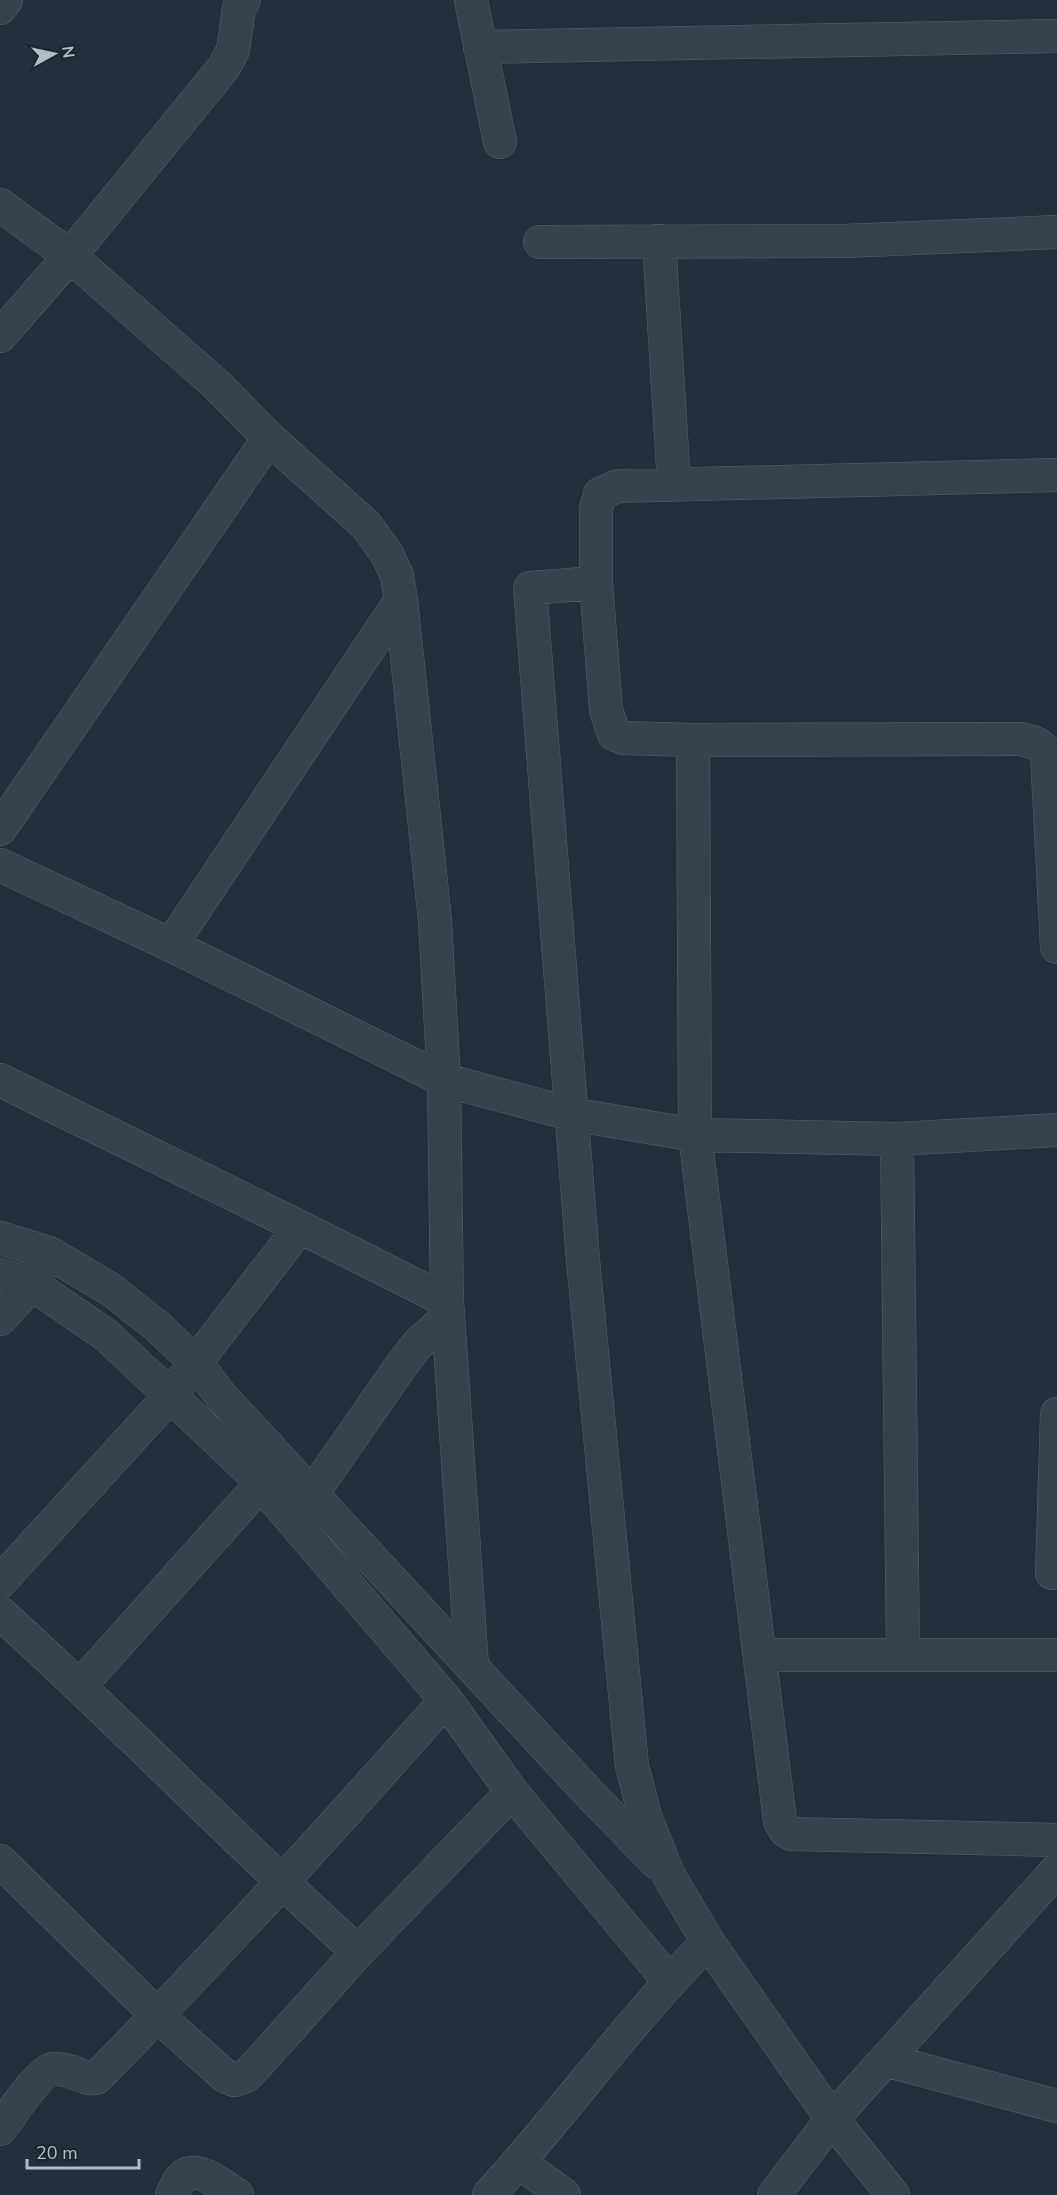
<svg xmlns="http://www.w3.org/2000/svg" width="1057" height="2195" viewBox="0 0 1057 2195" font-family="'Nunito Sans',sans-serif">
  <rect width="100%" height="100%" fill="#242f3e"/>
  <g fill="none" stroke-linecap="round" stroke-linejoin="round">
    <g stroke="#565f6c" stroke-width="34">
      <path id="minor" d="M 471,0 L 500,142
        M 0,8 L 6,0
        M 480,47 L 1057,36
        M 0,205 L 70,256 L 217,385 L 269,438 L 366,525 L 387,554 L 397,576 L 401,600 L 435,921 L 444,1080 L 447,1301 L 472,1666
        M 659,241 L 674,484
        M 540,242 L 844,241 L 1057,232
        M 0,336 L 70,256 L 224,67 L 233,50 L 239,8 L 244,0
        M 596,583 L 606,710 L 614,734 L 623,738 L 693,740 L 1020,739 C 1032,742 1041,743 1047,754 L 1057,947
        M 693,740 L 695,1135 L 897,1139 L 1057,1130
        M 0,829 L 269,438
        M 0,865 L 171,945 L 444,1080 L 571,1114 L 695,1135 L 780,1821 L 785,1830 L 791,1834 L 1057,1840
        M 171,945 L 401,600
        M 0,1080 L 300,1227 L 447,1301
        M 897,1139 L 903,1655
        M 0,1238 L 49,1253 L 110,1289 L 157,1326 L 196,1363 L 222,1397 L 586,1790 L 657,1863
        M 0,1275 L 32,1284 L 106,1335 L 250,1471 L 446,1700 L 512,1792 L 669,1981
        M 0,1319 L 32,1284 L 41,1267
        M 312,1494 L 403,1363 L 418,1344 L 448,1317
        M 1052,1573 L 1057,1414
        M 0,1582 L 170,1396 L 300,1227
        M 0,1613 C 122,1723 236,1842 358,1952
        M 761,1655 L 1057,1655
        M 80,1686 L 261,1484
        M 0,1861 L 158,2016 L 225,2076 L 234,2080 L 246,2076 L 254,2068 L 358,1952 L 512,1792
        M 885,2060 L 1057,2106
        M 0,2129 C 10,2116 37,2075 50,2070 C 54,2068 59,2069 64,2070 C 75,2071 85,2080 96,2078 C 217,1956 331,1829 446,1700
        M 519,2162 L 564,2195
        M 172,2195 C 175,2189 179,2179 185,2175 C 200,2166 224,2187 237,2195
        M 489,2195 C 564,2113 629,2021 708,1942
        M 774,2195 L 832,2119 L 1057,1870
        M 893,2195 L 832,2119 L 708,1942 L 669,1876 L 645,1816 L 632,1766 L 583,1260 L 530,588 L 596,583 L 596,509 L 600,494 L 618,486 L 1057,475"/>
    </g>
    <use href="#minor" stroke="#38414e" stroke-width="33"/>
  </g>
  <g transform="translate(54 54) rotate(82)" stroke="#1d2633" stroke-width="4.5" paint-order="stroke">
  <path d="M0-4.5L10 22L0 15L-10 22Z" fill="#b4bcc9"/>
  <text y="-9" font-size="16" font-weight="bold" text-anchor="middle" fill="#b4bcc9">N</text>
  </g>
  <path d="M27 2159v9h112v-9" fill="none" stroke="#b4bcc9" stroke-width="3"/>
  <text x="36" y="2159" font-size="18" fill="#b4bcc9" stroke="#1d2633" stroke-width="4.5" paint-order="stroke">20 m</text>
</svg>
